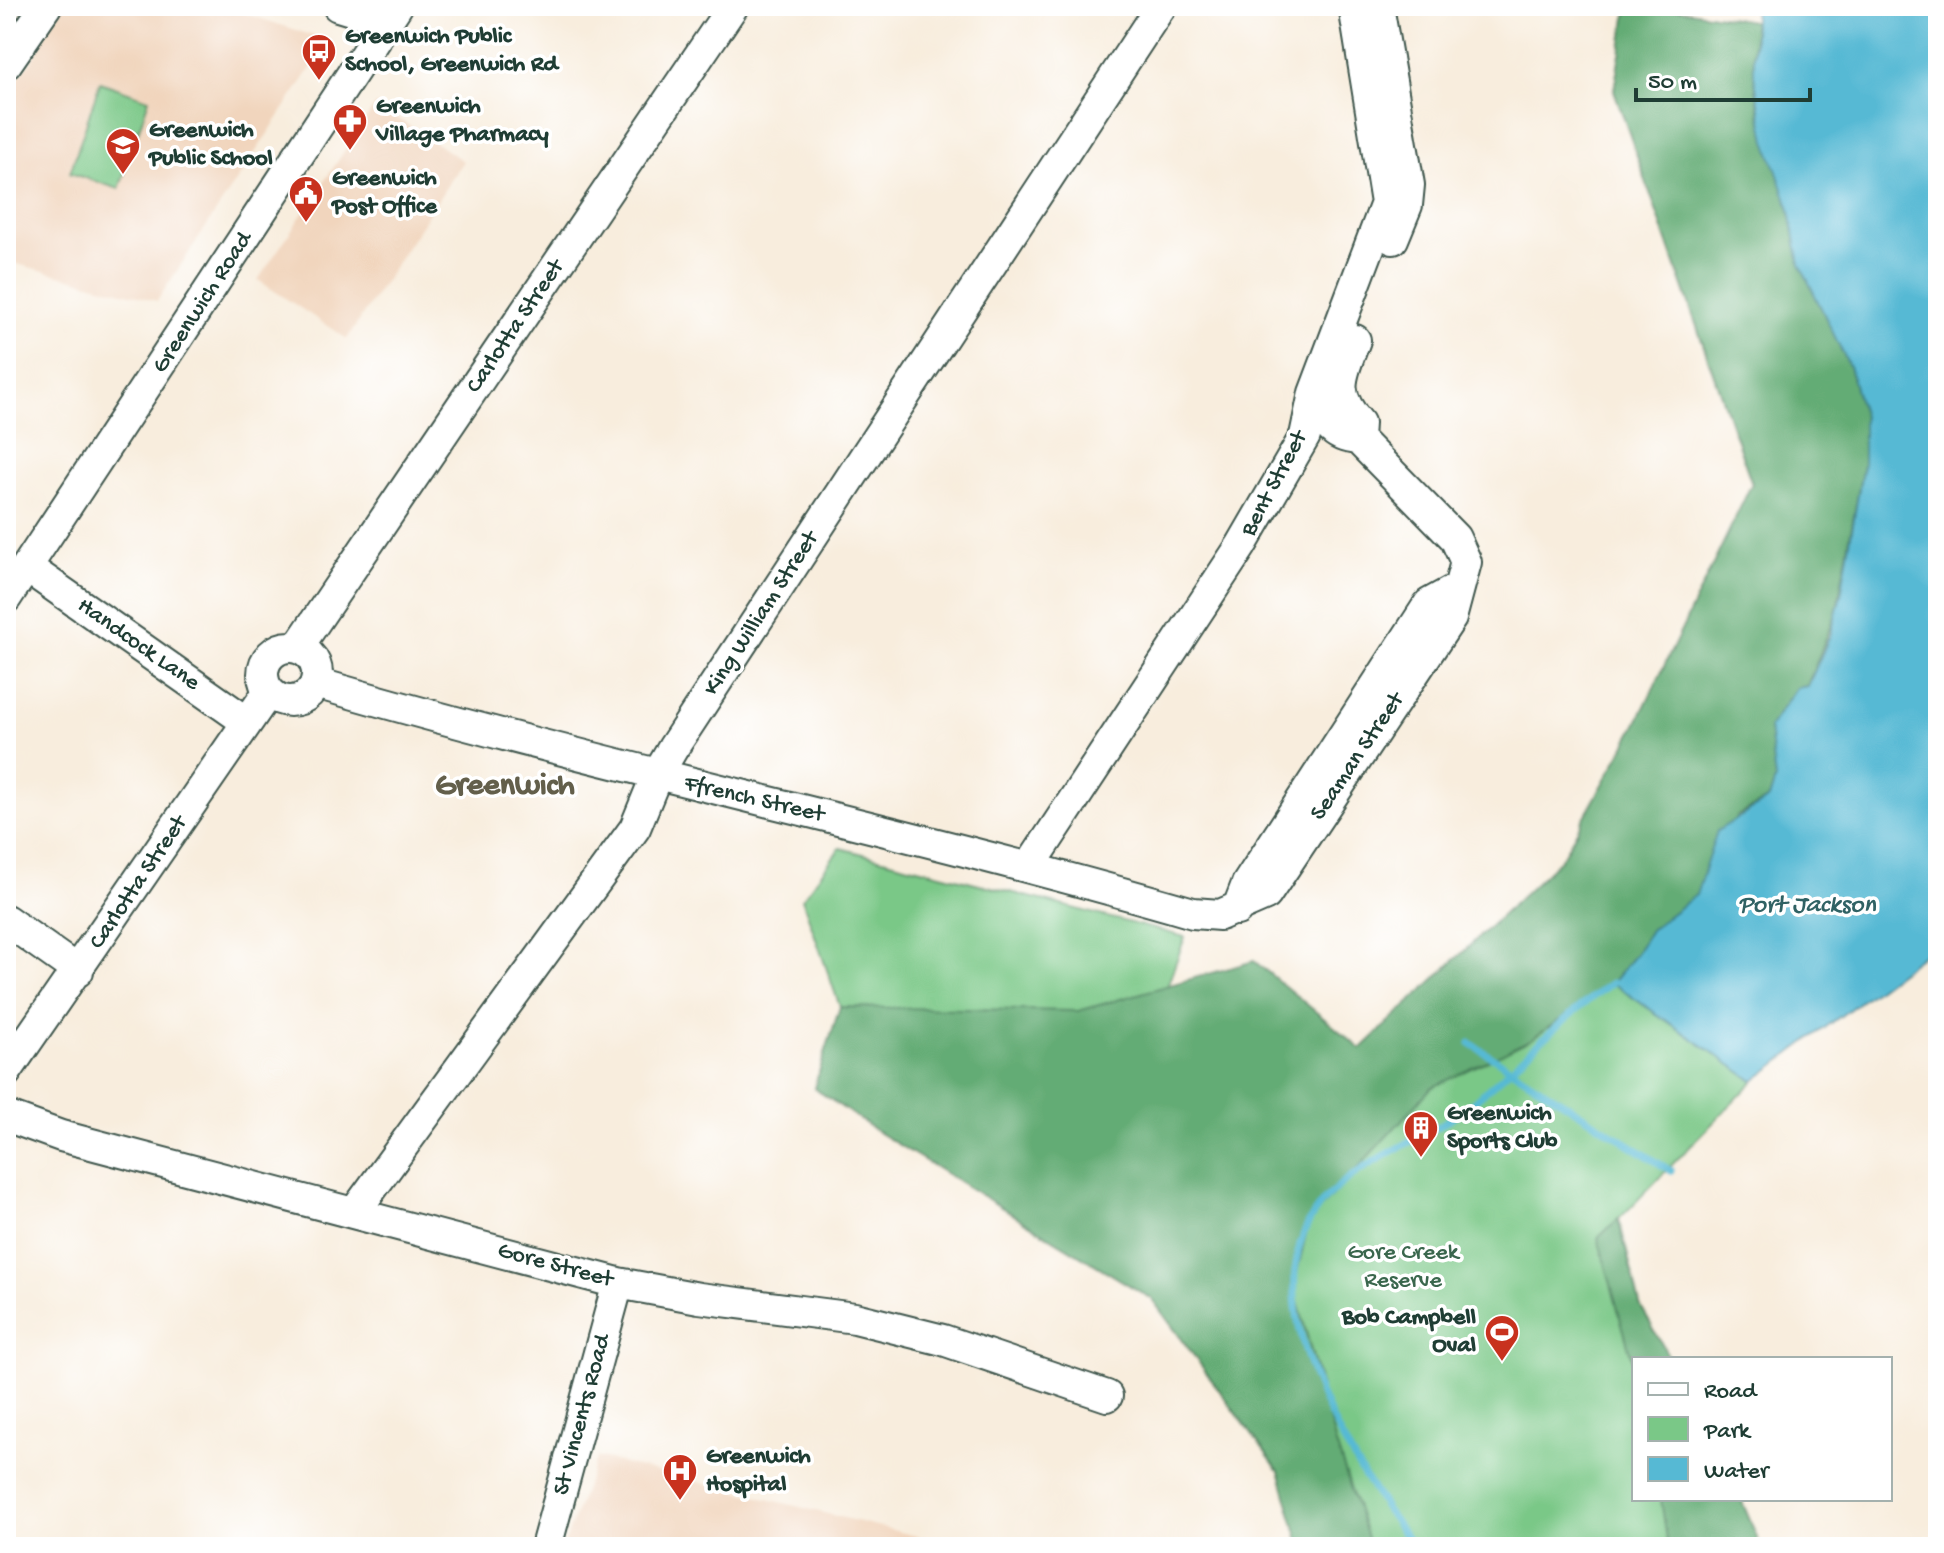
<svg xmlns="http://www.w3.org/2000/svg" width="1944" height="1553" viewBox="0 0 1944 1553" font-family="'Gochi Hand',sans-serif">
  <rect width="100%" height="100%" fill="#fff"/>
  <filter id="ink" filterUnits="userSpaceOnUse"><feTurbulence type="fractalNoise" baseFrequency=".0125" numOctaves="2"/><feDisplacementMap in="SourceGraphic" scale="16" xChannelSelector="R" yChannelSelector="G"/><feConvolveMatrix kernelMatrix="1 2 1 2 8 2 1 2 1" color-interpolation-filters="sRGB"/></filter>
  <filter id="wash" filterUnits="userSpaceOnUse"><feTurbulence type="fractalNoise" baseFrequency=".006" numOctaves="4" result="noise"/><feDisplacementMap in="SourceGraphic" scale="32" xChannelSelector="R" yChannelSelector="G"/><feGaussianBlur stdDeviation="1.8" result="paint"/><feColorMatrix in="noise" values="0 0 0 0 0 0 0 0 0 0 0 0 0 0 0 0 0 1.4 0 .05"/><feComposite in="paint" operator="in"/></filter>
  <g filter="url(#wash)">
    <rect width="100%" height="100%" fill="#f8eddd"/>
    <path fill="#f1d5bd" d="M 61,6 L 223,6 L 329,41 L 157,301 L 6,261 L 6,92 L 31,62 Z
      M 376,104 L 463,161 L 347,339 L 258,280 Z
      M 597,1457 L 961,1547 L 563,1547 Z"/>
    <path fill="#7ac887" stroke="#4c825e" stroke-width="2" d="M 1628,6 L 1658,6 L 1753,21 L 1752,48 L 1785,193 L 1860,489 L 1841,595 L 1612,983 L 1754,1081 L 1619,1219 L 1640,1305 L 1670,1359 L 1634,1359 L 1634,1499 L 1741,1499 L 1761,1547 L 1304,1547 L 1279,1471 L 1152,1299 L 881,1134 L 814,1088 L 840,1007 L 802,899 L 840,848 L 1185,937 L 1167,987 L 1254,961 L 1361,1049 L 1561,859 L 1632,733 L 1752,484 L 1614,90 Z
      M 100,82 L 149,99 L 119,189 L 70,173 Z"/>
    <path fill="#63ac74" stroke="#417454" stroke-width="2" d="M 1628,6 L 1658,6 L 1753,21 L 1754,75 L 1760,114 L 1789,206 L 1800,264 L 1849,366 L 1863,417 L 1863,465 L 1836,614 L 1807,686 L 1796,688 L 1769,727 L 1775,780 L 1769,799 L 1737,816 L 1696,895 L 1650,930 L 1637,952 L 1612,983 L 1532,1039 L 1431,1088 L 1309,1221 L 1294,1286 L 1335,1441 L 1370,1547 L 1301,1547 L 1279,1471 L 1152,1299 L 881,1134 L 814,1088 L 840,1007 L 1078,1011 L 1254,961 L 1361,1049 L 1561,859 L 1632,733 L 1752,483 L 1614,90 Z
      M 1618,1219 L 1640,1305 L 1670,1359 L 1634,1359 L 1634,1367 L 1598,1238 Z
      M 1661,1499 L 1741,1499 L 1761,1547 L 1668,1547 Z"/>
    <path fill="#56b9d4" stroke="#3a7b84" stroke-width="2" d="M 1754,6 L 1938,6 L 1938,943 L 1754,1081 L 1612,983 L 1637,952 L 1650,930 L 1696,895 L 1717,831 L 1769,799 L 1775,780 L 1769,727 L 1796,688 L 1808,686 L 1831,633 L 1841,595 L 1863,465 L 1863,417 L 1849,366 L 1800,264 L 1789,206 L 1766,141 L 1754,75 Z"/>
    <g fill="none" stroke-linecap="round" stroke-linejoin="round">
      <path stroke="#56b9d4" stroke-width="7" d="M 1470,1043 L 1671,1171
        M 1414,1547 C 1352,1469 1239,1290 1327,1197 C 1366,1157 1426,1140 1469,1105 C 1518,1066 1560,1018 1612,983"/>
    </g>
  </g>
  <g filter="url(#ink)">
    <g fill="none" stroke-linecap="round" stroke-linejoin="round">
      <g stroke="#40574d" stroke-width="34">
        <path id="minor" d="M 338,6 L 387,21
          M 1378,6 L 1409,185 L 1407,205 L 1393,239
          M 6,64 L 46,6
          M 1355,340 C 1342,375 1331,391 1359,423 L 1358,439
          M 28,568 L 247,722
          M 6,598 L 397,6
          M263 674a27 27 0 1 1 54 0a27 27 0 1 1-54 0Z
          M 298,647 L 733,6
          M 316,683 C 607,768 903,829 1193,913 L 1220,915 L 1266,895 L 1451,618 L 1466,562 L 1455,538 L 1358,439 C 1328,437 1324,419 1314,393
          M 1030,866 L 1241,546 L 1305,436 L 1314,393 L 1386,203 L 1354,6
          M 1237,910 L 1247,884 L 1429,604 L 1458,588
          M 6,920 L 78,971
          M 6,1072 L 269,691
          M 6,1116 L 61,1136 L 618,1283 L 699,1298 L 855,1318 L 943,1340 L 1107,1396
          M 354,1213 L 635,828 L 656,777 L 673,748 L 1161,6
          M 546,1547 L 618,1283"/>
      </g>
      <use href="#minor" stroke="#fff" stroke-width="30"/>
    </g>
  </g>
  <defs>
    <g id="bus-pin" transform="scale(1.8)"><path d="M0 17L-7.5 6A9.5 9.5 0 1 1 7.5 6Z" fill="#c8321e" stroke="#fff"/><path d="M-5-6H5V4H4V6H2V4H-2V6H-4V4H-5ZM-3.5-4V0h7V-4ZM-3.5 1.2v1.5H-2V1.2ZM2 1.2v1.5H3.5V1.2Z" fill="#fff"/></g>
    <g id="pharmacy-pin" transform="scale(1.8)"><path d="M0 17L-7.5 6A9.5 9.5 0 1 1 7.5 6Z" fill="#c8321e" stroke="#fff"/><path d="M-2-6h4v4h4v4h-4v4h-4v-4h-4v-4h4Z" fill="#fff"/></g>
    <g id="school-pin" transform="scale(1.8)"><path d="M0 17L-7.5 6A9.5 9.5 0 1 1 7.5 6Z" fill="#c8321e" stroke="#fff"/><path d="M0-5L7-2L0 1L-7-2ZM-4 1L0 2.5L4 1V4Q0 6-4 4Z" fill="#fff"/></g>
    <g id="civic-pin" transform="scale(1.8)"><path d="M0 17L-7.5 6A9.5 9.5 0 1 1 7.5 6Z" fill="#c8321e" stroke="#fff"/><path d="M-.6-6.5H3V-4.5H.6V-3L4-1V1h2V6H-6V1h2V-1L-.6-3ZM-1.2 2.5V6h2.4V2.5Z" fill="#fff"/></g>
    <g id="building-pin" transform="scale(1.8)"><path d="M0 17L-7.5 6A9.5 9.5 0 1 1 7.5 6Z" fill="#c8321e" stroke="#fff"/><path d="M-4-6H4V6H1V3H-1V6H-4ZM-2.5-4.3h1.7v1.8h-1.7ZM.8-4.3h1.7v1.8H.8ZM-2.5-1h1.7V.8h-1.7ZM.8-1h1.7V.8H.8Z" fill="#fff"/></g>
    <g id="stadium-pin" transform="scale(1.8)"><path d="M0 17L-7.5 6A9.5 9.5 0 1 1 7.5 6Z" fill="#c8321e" stroke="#fff"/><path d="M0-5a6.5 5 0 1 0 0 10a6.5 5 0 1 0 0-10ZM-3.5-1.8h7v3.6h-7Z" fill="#fff"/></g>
    <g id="hospital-pin" transform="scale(1.8)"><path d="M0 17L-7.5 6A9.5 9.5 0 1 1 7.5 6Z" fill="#c8321e" stroke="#fff"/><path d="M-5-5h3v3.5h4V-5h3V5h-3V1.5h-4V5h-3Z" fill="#fff"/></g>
  </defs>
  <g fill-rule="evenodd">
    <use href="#bus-pin" x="319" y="51"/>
    <use href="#pharmacy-pin" x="350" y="121"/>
    <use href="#school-pin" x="123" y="145"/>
    <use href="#civic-pin" x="306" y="193"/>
    <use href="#building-pin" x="1421" y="1128"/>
    <use href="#stadium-pin" x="1502" y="1332"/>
    <use href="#hospital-pin" x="680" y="1471"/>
  </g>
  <g text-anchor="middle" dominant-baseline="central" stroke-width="7" stroke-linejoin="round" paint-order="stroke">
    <g font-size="24" font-weight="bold" fill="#1f3d34" stroke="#fff" text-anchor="start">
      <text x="345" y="37">Greenwich Public<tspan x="345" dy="28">School, Greenwich Rd</tspan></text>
      <text x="376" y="107">Greenwich<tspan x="376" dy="28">Village Pharmacy</tspan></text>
      <text x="149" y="131">Greenwich<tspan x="149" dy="28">Public School</tspan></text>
      <text x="332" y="179">Greenwich<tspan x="332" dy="28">Post Office</tspan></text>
      <text x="1447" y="1114">Greenwich<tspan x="1447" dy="28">Sports Club</tspan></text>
      <text x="1476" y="1318" text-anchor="end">Bob Campbell<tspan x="1476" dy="28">Oval</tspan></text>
      <text x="706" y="1457">Greenwich<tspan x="706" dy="28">Hospital</tspan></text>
    </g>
    <g font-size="24" fill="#1f3d34" stroke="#fff">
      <text transform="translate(203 303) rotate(-57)">Greenwich Road</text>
      <text transform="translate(516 327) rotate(-56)">Carlotta Street</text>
      <text transform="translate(1275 484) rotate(-62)">Bent Street</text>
      <text transform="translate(762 614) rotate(-57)">King William Street</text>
      <text transform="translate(138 645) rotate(35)">Handcock Lane</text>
      <text transform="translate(1358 757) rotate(-56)">Seaman Street</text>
      <text transform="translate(754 800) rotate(13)">Ffrench Street</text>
      <text transform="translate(139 883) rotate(-56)">Carlotta Street</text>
      <text transform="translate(555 1266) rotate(15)">Gore Street</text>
      <text transform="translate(583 1415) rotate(-75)">St Vincents Road</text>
    </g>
    <g font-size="24" fill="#3a674d" stroke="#fff">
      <text x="1403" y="1253">Gore Creek<tspan x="1403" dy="28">Reserve</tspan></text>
    </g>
    <g font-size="26" font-style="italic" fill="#306264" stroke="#fff">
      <text x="1807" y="906">Port Jackson</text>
    </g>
    <g font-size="32" font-weight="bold" fill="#635f4b" stroke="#fff">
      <text x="505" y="787">Greenwich</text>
    </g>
  </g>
  <rect width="1944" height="1553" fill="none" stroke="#fff" stroke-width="32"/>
  <rect x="1632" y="1357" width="260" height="144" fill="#ffffff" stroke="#a5b1ae" stroke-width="2"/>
  <rect x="1648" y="1383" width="40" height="12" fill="#ffffff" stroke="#a5b1ae" stroke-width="2"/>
  <text x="1704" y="1397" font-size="24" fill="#1f3d34">Road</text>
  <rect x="1648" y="1417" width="40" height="24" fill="#7ac887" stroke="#a5b1ae" stroke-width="2"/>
  <text x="1704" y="1437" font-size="24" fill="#1f3d34">Park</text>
  <rect x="1648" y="1457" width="40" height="24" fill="#56b9d4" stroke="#a5b1ae" stroke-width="2"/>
  <text x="1704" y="1477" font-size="24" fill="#1f3d34">Water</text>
  <path d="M1636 88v12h174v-12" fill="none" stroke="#1f3d34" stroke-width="4"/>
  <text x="1648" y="88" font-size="24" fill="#1f3d34" stroke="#ffffff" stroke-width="6" paint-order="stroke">50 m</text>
</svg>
